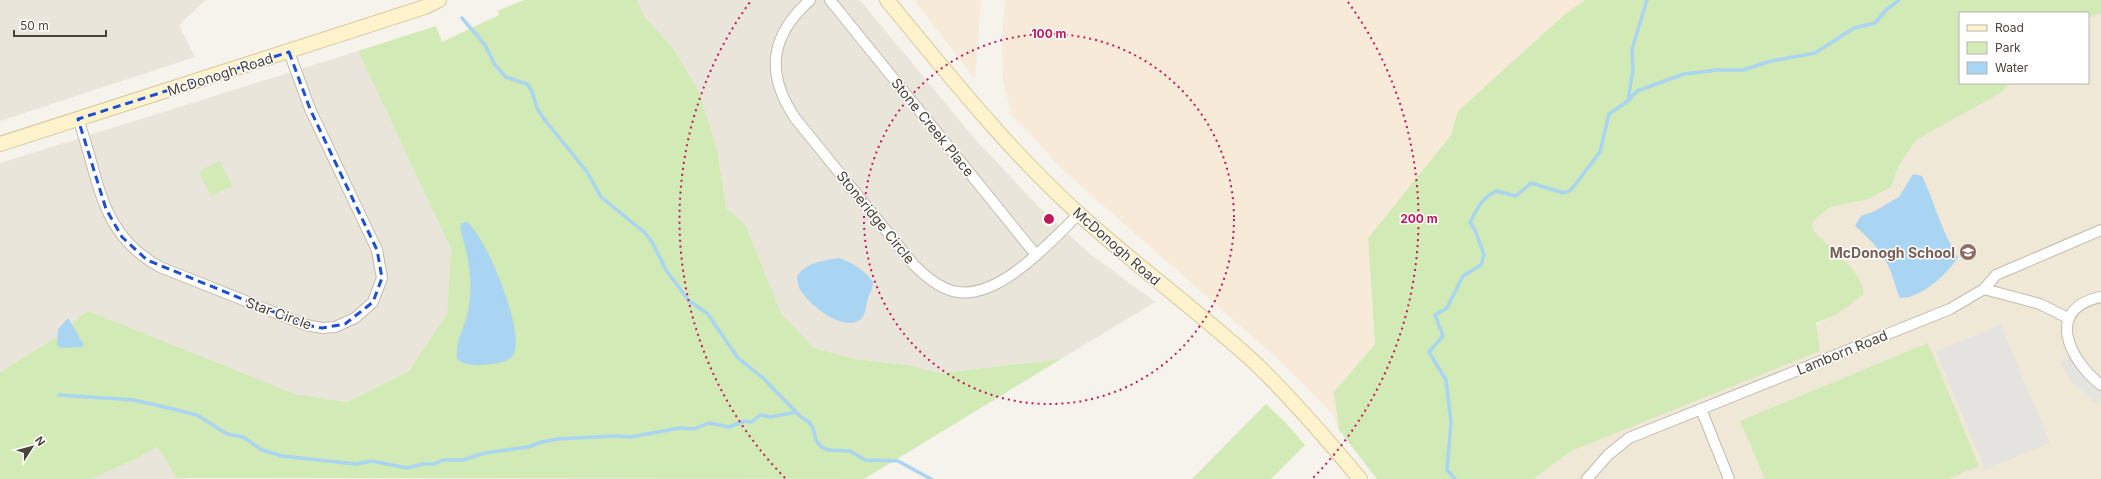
<svg xmlns="http://www.w3.org/2000/svg" width="2101" height="479" viewBox="0 0 2101 479" font-family="Inter,sans-serif">
  <rect width="100%" height="100%" fill="#f6f3ec"/>
  <path fill="#eae5da" d="M 0,0 L 206,0 L 179,25 L 195,57 L 0,121 Z
    M 637,0 L 860,0 L 974,138 L 1038,206 L 1089,253 L 1155,302 L 1061,359 L 941,373 L 908,365 L 855,359 L 814,348 L 781,313 L 746,226 L 726,208 L 718,154 L 673,48 L 644,16 Z
    M 358,51 L 451,249 L 447,314 L 409,371 L 347,402 L 295,394 L 89,311 L 63,333 L 0,372 L 0,163 Z
    M 157,447 L 177,478 L 193,479 L 91,479 L 138,458 Z"/>
  <path fill="#f7ead8" d="M 914,0 L 981,0 L 975,79 Z
    M 1005,0 L 1585,0 L 1564,15 L 1458,111 L 1451,135 L 1368,238 L 1375,344 L 1334,392 L 1339,430 L 1333,415 L 1281,362 L 1063,170 L 1011,114 L 1003,79 L 1002,42 Z"/>
  <path fill="#efe8d6" d="M 2101,13 L 2101,479 L 1533,479 L 1571,451 L 1834,316 L 1846,261 L 1823,242 L 1812,229 L 1813,221 L 1830,207 L 1869,199 L 1891,187 L 1898,167 L 1916,140 L 2002,92 L 2009,83 L 2088,83 L 2088,18 Z"/>
  <path fill="#d2eab5" d="M 524,0 L 637,0 L 644,16 L 673,48 L 699,92 L 718,154 L 726,208 L 746,226 L 781,313 L 814,348 L 855,359 L 908,365 L 941,373 L 1061,359 L 864,479 L 177,478 L 157,447 L 138,458 L 91,479 L 0,479 L 0,372 L 63,333 L 78,318 L 89,311 L 295,394 L 347,402 L 409,371 L 447,314 L 451,249 L 358,51 L 436,26 L 442,42 L 499,15 L 497,11 Z
    M 1585,0 L 2101,0 L 2101,13 L 2088,18 L 2088,13 L 1960,13 L 1960,83 L 2009,83 L 2002,92 L 1916,140 L 1898,167 L 1891,187 L 1869,199 L 1830,207 L 1813,221 L 1812,229 C 1830,251 1859,265 1864,294 L 1834,316 L 1816,323 L 1820,351 L 1571,451 L 1533,479 L 1377,479 L 1339,430 L 1334,392 L 1375,344 L 1368,238 L 1451,135 L 1458,111 L 1564,15 Z
    M 220,161 L 232,186 L 211,196 L 199,171 Z
    M 1928,343 L 1979,466 L 1948,479 L 1765,479 L 1740,421 Z
    M 1266,404 L 1286,423 L 1305,445 L 1271,479 L 1192,479 Z"/>
  <path fill="#e5e3e0" d="M 2001,325 L 2050,443 L 1985,470 L 1936,352 Z
    M 2074,355 L 2101,385 L 2101,398 L 2097,404 L 2072,382 L 2060,362 Z"/>
  <path fill="#a9d4f2" d="M 1913,174 L 1922,176 C 1936,205 1940,229 1958,257 C 1948,274 1920,299 1900,298 C 1896,290 1894,280 1891,272 C 1884,253 1869,238 1855,226 L 1861,216 L 1873,212 L 1899,197 Z
    M 467,222 C 486,236 527,335 513,355 C 509,362 498,363 491,364 C 479,366 466,366 457,359 C 455,340 465,328 468,311 C 474,282 468,255 460,228 L 462,223 Z
    M 839,258 C 854,263 864,270 873,282 C 873,290 868,295 867,302 C 865,309 866,317 858,321 C 840,330 810,305 801,291 C 798,287 798,281 797,276 C 807,262 823,261 839,258 Z
    M 68,318 L 84,345 L 82,347 L 61,348 L 57,345 L 58,329 Z"/>
  <g fill="none" stroke-linecap="round" stroke-linejoin="round">
    <path stroke="#a9d4f2" stroke-width="3.5" d="M 462,18 L 485,45 L 495,65 L 506,77 L 527,84 L 532,91 L 537,108 L 544,119 L 587,172 L 601,197 L 644,232 L 652,242 L 666,270 L 689,301 L 707,313 L 738,358 L 763,378 L 801,417 L 809,422 L 813,428 L 816,440 L 821,447 L 829,450 L 850,451 L 865,460 L 898,461 L 931,479
      M 1628,100 L 1633,70 L 1632,49 L 1647,0
      M 59,395 L 134,400 L 177,410 L 197,415 L 227,434 L 243,437 L 262,450 L 282,456 L 356,464 L 372,461 L 407,468 L 423,464 L 434,464 L 443,460 L 463,460 L 485,453 L 528,447 L 542,442 L 557,439 L 615,436 L 631,437 L 679,428 L 694,429 L 709,423 L 729,427 L 745,421 L 752,422 L 760,415 L 771,417 L 796,412
      M 1455,479 L 1447,470 L 1451,422 L 1446,380 L 1429,352 L 1443,336 L 1435,315 L 1447,308 L 1463,276 L 1481,265 L 1484,255 L 1475,230 L 1470,222 C 1477,209 1482,198 1496,191 L 1516,196 L 1531,183 L 1564,193 L 1571,190 L 1600,152 L 1609,114 L 1628,101 L 1637,91 L 1684,74 L 1717,70 L 1743,70 L 1771,61 L 1815,53 L 1854,28 L 1875,23 L 1886,10 L 1899,0"/>
    <g stroke="#c2bbae" stroke-width="12">
      <path id="minor" d="M 810,0 C 770,36 765,73 795,118 L 914,265 C 926,277 941,290 958,292 C 1001,298 1051,241 1079,214
        M 830,0 L 1036,255
        M 78,119 C 100,179 98,233 160,267 L 306,325 L 322,328 L 335,327 L 355,318 L 373,302 L 382,278 L 377,250 L 310,109 L 289,52
        M 1984,289 L 2040,304 L 2068,318
        M 2101,297 C 2044,309 2069,360 2101,385
        M 1701,409 L 1729,479
        M 1587,479 L 1608,455 L 1629,438 L 1950,309 L 1984,289 L 1996,275 L 2101,230"/>
    </g>
    <g stroke="#d6c79b" stroke-width="16">
      <path id="secondary" d="M 887,0 C 948,74 1008,150 1079,214 C 1135,265 1197,310 1253,361 C 1292,398 1326,438 1360,479
        M 0,144 L 425,7 L 439,0"/>
    </g>
    <use href="#minor" stroke="#fff" stroke-width="10"/>
    <use href="#secondary" stroke="#fff3cd" stroke-width="14"/>
  </g>
  <path fill="none" stroke="#1d4ed8" stroke-width="3" stroke-dasharray="8 5" stroke-linejoin="round" d="M 289,52 L 310,109 L 377,250 L 382,278 L 373,302 L 345,324 L 322,328 L 306,325 L 147,260 L 122,237 L 106,209 L 78,119 Z"/>
  <g fill="none" stroke="#c2185b" stroke-width="2" stroke-dasharray="2 4">
    <circle cx="1049" cy="219" r="185"/>
    <path d="M785 478A370 370 0 0 1 750 2M1348 2A370 370 0 0 1 1313 478"/>
  </g>
  <defs>
    <g id="school-disc" transform="scale(0.9)"><circle r="9.5" fill="#8d6e63" stroke="#fff"/><path d="M0-5L7-2L0 1L-7-2ZM-4 1L0 2.5L4 1V4Q0 6-4 4Z" fill="#fff"/></g>
  </defs>
  <g fill-rule="evenodd">
    <use href="#school-disc" x="1968" y="252"/>
  </g>
  <g text-anchor="middle" dominant-baseline="central" stroke-width="3" stroke-linejoin="round" paint-order="stroke">
    <g font-size="14" fill="#4b4439" stroke="#fff">
      <text transform="translate(220 74) rotate(-18)">McDonogh Road</text>
      <text transform="translate(933 127) rotate(51)">Stone Creek Place</text>
      <text transform="translate(876 217) rotate(51)">Stoneridge Circle</text>
      <text transform="translate(1117 246) rotate(41)">McDonogh Road</text>
      <text transform="translate(279 313) rotate(20)">Star Circle</text>
      <text transform="translate(1842 352) rotate(-22)">Lamborn Road</text>
    </g>
    <g font-size="14" font-weight="bold" fill="#785e54" stroke="#fff" text-anchor="end">
      <text x="1955" y="252">McDonogh School</text>
    </g>
  </g>
  <circle cx="1049" cy="219" r="6" fill="#c2185b" stroke="#fff" stroke-width="2"/>
  <g font-size="12" text-anchor="middle" font-weight="bold" fill="#c2185b" stroke="#fff" stroke-width="3" stroke-linejoin="round" paint-order="stroke">
    <text x="1049" y="38">100 m</text>
    <text x="1419" y="223">200 m</text>
  </g>
  <rect x="1959" y="12" width="130" height="72" fill="#ffffff" stroke="#b7b4b0"/>
  <rect x="1967" y="25" width="20" height="6" fill="#fff3cd" stroke="#b7b4b0"/>
  <text x="1995" y="32" font-size="12" fill="#4b4439">Road</text>
  <rect x="1967" y="42" width="20" height="12" fill="#d2eab5" stroke="#b7b4b0"/>
  <text x="1995" y="52" font-size="12" fill="#4b4439">Park</text>
  <rect x="1967" y="62" width="20" height="12" fill="#a9d4f2" stroke="#b7b4b0"/>
  <text x="1995" y="72" font-size="12" fill="#4b4439">Water</text>
  <g transform="translate(32 447) rotate(54)" stroke="#ffffff" stroke-width="3" paint-order="stroke">
  <path d="M0-3L7 15L0 10L-7 15Z" fill="#4b4439"/>
  <text y="-6" font-size="11" font-weight="bold" text-anchor="middle" fill="#4b4439">N</text>
  </g>
  <path d="M14 30v6h92v-6" fill="none" stroke="#4b4439" stroke-width="2"/>
  <text x="20" y="30" font-size="12" fill="#4b4439" stroke="#ffffff" stroke-width="3" paint-order="stroke">50 m</text>
</svg>
